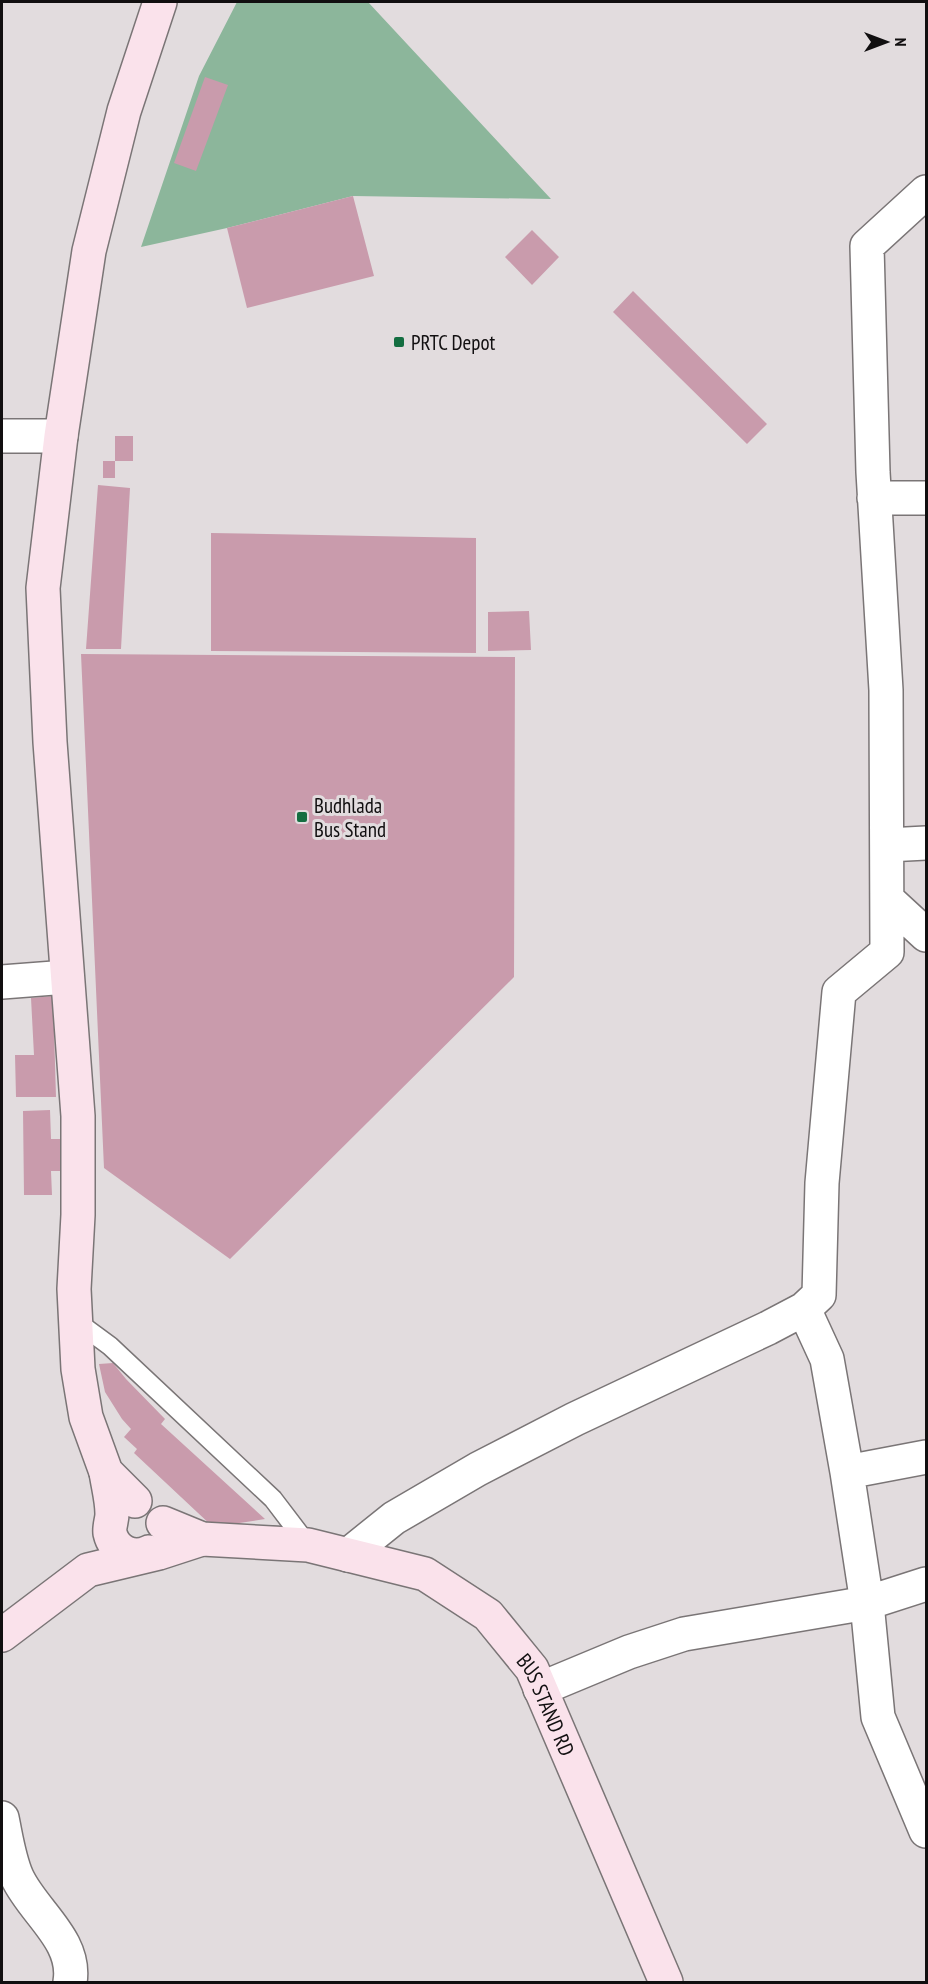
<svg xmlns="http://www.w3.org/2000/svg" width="928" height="1984" viewBox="0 0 928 1984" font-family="'PT Sans Narrow',sans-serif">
  <rect width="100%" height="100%" fill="#e2dcde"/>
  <path fill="#8cb69b" d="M 237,2 L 368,2 L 551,199 L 353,196 L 227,228 L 141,247 L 199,76 Z"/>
  <path fill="#c99bac" d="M 205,77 L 228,85 L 196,171 L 174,163 Z
    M 353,196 L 374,276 L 247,308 L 227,228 Z
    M 532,230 L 559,257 L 532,285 L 505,257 Z
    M 633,291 L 767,424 L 747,444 L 613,312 Z
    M 115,436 L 133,436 L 133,461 L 115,461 Z
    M 103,461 L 115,461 L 115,478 L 103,478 Z
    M 98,485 L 130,488 L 121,649 L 86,649 Z
    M 211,533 L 476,538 L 476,653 L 211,651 Z
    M 529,611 L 531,650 L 488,651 L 488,612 Z
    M 81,654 L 515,657 L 514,977 L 230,1259 L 104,1168 Z
    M 53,996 L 56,1097 L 16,1097 L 15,1055 L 34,1055 L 31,998 Z
    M 50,1110 L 51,1139 L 60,1139 L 61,1171 L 51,1171 L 52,1195 L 24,1195 L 23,1111 Z
    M 113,1363 L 126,1379 L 165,1419 L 161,1424 L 265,1519 L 213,1527 L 134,1453 L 137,1449 L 124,1437 L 131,1429 L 122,1419 L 105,1392 L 99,1364 Z"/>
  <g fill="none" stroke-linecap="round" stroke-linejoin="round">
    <g stroke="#7a7576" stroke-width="21">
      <path id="lane" d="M 76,1321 L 110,1346 L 273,1499 L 308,1545"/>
    </g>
    <g stroke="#7a7576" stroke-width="36">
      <path id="street" d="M 2,436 L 61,436
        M 874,498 L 926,498
        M 887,845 L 926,843
        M 887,899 L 926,935
        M 2,982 L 67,977
        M 804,1309 L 827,1359 L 847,1472
        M 926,1457 L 847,1472 L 867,1603 L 926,1584
        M 348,1555 L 394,1518 L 478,1469 L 575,1419 L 768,1328 L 804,1309 L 819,1295 L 822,1183 L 839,992 L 887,952 L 886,690 L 873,472 L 867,246 L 926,192
        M 540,1689 L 629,1652 L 684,1634 L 867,1603 L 878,1717 L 926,1831
        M 2,1818 C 6,1837 9,1859 17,1877 C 33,1912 77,1940 70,1982"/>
    </g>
    <g stroke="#7a7576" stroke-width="36">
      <g id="secondary">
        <path d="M 106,1472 C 108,1486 112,1500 112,1514 C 112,1520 109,1527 110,1533 C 114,1551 133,1560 149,1552"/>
        <path d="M 135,1501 L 106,1472 L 86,1417 L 78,1369 L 74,1289 L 78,1215 L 78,1116 L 50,742 L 43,588 L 61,436 L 89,251 L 124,111 L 160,2"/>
        <path id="s1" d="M 163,1523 L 202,1539 L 308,1545 L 425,1574 L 488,1615 L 532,1669 L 666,1982"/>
        <path d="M 2,1635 L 88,1570 L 159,1553 L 202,1539"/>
      </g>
    </g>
    <use href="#lane" stroke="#fff" stroke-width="18"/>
    <use href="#street" stroke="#fff" stroke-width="33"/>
    <use href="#secondary" stroke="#fae2eb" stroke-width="33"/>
  </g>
  <g fill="#146e41" stroke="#e2dcde" stroke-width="2">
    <rect x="393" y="336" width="12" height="12" rx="3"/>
    <rect x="296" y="811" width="12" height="12" rx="3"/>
  </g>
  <g text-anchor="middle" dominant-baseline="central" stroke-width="6" stroke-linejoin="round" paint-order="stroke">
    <g font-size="21" fill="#110f10" stroke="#e2dcde" text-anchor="start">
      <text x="411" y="342">PRTC Depot</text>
      <text x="314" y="805">Budhlada<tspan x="314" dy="24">Bus Stand</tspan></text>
    </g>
    <g font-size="21" fill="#110f10" stroke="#e2dcde">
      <text stroke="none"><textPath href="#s1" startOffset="452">BUS STAND RD</textPath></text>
    </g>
  </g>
  <rect width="928" height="1984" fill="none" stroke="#110f10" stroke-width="6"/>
  <g transform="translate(886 42) rotate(90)" stroke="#e2dcde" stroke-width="4.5" paint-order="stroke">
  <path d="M0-4.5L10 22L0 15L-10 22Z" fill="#110f10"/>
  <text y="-9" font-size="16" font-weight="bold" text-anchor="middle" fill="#110f10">N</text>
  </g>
</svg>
